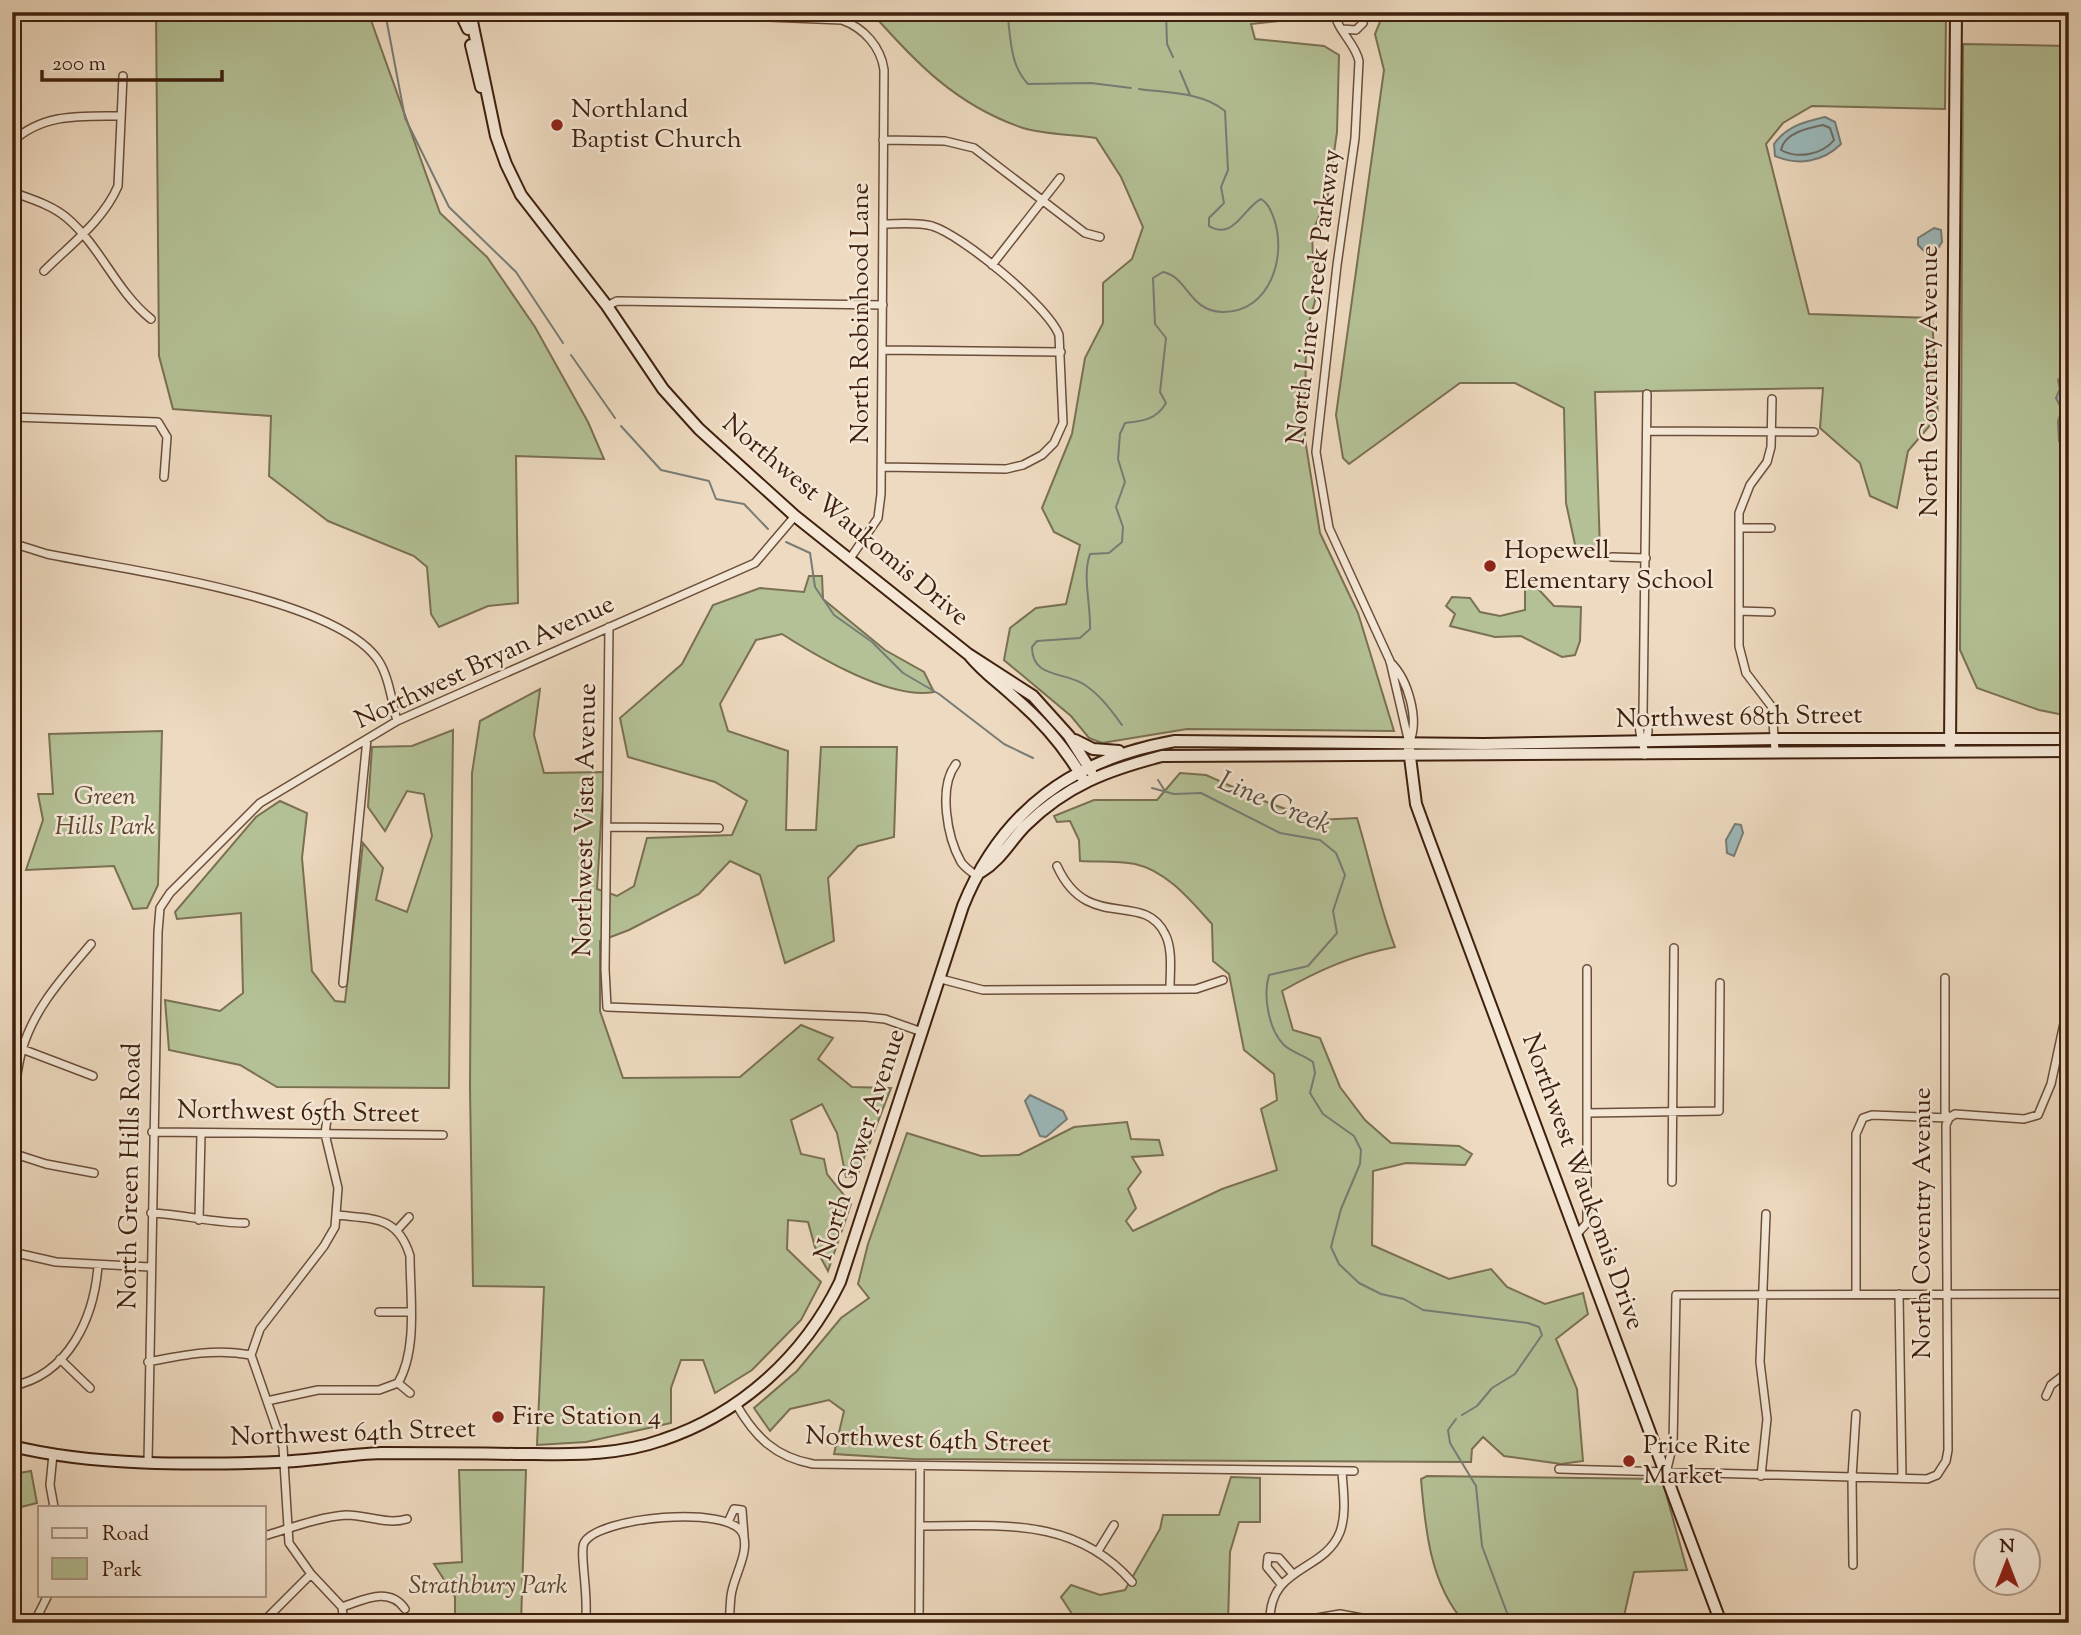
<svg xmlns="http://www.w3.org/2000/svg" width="2081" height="1635" viewBox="0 0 2081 1635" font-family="'Sorts Mill Goudy',serif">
  <rect width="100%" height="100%" fill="#eedac0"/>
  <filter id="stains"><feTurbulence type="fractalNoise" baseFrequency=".00286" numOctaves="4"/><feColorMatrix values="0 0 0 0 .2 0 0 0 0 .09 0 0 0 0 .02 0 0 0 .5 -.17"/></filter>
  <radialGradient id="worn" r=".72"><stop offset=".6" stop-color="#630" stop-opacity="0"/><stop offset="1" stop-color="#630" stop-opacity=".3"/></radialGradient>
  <path fill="#b4c196" stroke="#7a7052" stroke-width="2" d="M 156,12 L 368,12 L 440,213 L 487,257 L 535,327 L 588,422 L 604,459 L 516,456 L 518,603 L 488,606 L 439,627 L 431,614 L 427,567 L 414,556 L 328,521 L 269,476 L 271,416 L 173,409 L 159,356 Z
    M 871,12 L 1298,12 L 1288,20 L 1251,24 L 1255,39 L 1324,46 L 1339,55 L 1337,132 L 1328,195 L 1312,233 L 1315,301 L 1306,333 L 1305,439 L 1320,533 L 1358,613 L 1394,731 L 1187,729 L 1102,743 L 1089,738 L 1071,716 L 1004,660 L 1010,628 L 1036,608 L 1066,604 L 1080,545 L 1054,532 L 1042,508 L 1072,434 L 1085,358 L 1103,323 L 1103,283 L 1132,259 L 1143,227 L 1121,177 L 1096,138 C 1071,134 1043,135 1020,127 C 955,104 915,62 871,12 Z
    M 1384,12 L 1946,12 L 1945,109 L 1812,106 L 1783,123 L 1766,144 L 1809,314 L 1932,318 L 1938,416 L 1908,451 L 1897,508 L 1870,496 L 1860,463 L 1820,428 L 1823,388 L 1595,392 L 1600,551 L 1576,549 L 1566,503 L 1564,408 L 1515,383 L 1460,383 L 1349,464 L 1343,458 L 1336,415 L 1384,70 L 1375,34 Z
    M 1963,44 L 2069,46 L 2069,716 L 2039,710 L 1977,688 L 1960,650 Z
    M 809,576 L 822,576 L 823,599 L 885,650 L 924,672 L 934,692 C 891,700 818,657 782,634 L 756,640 L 720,704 L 728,731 L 788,751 L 786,830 L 816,830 L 821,747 L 897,747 L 894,837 L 858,846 L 828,878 L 834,941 L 785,963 L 760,875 L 730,861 L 699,894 L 629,930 L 600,941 L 600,1011 L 623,1078 L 740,1077 L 801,1025 L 833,1038 L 818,1059 L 852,1087 L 891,1088 L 857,1176 L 846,1177 L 837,1133 L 822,1104 L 791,1120 L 801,1154 L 824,1159 L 827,1174 L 851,1204 L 828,1271 L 815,1247 L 808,1222 L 788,1220 L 787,1249 L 821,1282 L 801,1320 L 752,1370 L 715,1393 L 703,1360 L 681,1360 L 671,1388 L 671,1423 L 586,1442 L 537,1445 L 544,1287 L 473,1286 L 470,1088 L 472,773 L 480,721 L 540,689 L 534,735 L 544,773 L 604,772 L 597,889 L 617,896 L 634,886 L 647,838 L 732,835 L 747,801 L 715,782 L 628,757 L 620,718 L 682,664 L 713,605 L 760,588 L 804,592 Z
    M 1529,579 L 1554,606 L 1581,607 L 1580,641 L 1575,655 L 1562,657 L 1521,636 L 1495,637 L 1450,626 L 1455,614 L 1446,606 L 1452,597 L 1470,598 L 1480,612 L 1500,616 L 1525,610 L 1525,588 Z
    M 453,730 L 449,1088 L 277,1087 L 240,1065 L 169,1050 L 165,1000 L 220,1011 L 243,993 L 241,913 L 177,919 L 175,912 L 256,817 L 280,801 L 307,813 L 302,858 L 312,971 L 335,1001 L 345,1002 L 363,843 L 383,868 L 376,900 L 407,912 L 432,836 L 424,794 L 407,791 L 385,831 L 368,807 L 372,747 L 412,746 Z
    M 162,731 L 158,885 L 147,908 L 133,909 L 114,866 L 26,870 L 43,820 L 38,794 L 53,794 L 49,734 Z
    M 1180,773 L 1206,775 L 1269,803 L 1317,820 L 1357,818 C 1370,861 1379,905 1395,947 C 1353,955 1319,970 1282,991 L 1293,1030 L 1320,1038 L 1340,1087 L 1365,1120 L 1391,1143 L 1459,1146 L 1472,1154 L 1465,1165 L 1406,1163 L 1373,1171 L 1372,1245 L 1449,1279 L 1491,1269 L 1507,1287 L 1545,1304 L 1583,1293 L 1588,1314 L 1556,1339 L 1577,1389 L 1583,1461 L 1561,1464 L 1504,1456 L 1483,1437 L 1472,1449 L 1471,1462 L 913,1459 L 834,1454 L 844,1411 L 829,1400 L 790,1409 L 770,1431 L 754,1408 L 797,1371 L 841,1318 L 869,1298 L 858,1284 L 868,1244 L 907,1133 L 981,1156 L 1019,1155 L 1074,1127 L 1127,1122 L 1131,1139 L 1159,1140 L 1163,1155 L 1132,1157 L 1141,1172 L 1128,1189 L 1136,1208 L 1126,1221 L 1133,1231 L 1222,1189 L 1277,1170 L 1261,1109 L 1277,1100 L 1274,1074 L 1244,1050 L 1229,974 L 1213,961 L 1212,924 C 1191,901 1167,871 1135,864 C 1118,861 1098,862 1080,861 L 1079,840 L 1070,821 L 1057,822 L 1054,816 L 1094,800 L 1157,800 Z
    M 459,1470 L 526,1470 L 521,1623 L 455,1623 L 455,1597 L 434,1564 L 462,1562 Z
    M 31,1471 L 37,1503 L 21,1507 L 14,1474 Z
    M 1427,1476 L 1662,1479 L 1687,1570 L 1634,1572 L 1624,1616 L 1609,1623 L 1465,1623 C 1430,1585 1425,1527 1421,1479 Z
    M 1231,1477 L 1260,1478 L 1260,1522 L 1239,1522 L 1230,1552 L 1228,1623 L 1078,1623 L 1061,1597 L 1071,1585 L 1100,1595 L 1125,1590 L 1160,1529 L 1163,1515 L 1219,1515 Z"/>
  <path fill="#9cb9bb" stroke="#777c76" stroke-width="2" d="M 1825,117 L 1835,122 L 1841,144 C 1823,162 1798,166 1775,156 L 1774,144 C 1787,126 1804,122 1825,117 Z
    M 1934,228 L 1941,230 L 1942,242 L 1937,250 L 1926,253 L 1918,245 L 1918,238 Z
    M 2069,358 L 2069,442 L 2059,441 L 2058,421 L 2062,410 L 2056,398 L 2060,389 L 2058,380 L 2065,373 Z
    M 1735,824 L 1741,825 L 1743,833 L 1734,856 L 1727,853 L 1726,840 Z
    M 1030,1095 L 1063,1111 L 1067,1119 L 1046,1137 L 1040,1136 L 1025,1101 Z"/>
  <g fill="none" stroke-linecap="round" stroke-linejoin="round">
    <path stroke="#6e6c64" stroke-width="2" d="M 1823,125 L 1830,128 L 1834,140 C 1822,155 1797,159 1781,150 C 1784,133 1808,128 1823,125 Z"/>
    <path stroke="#777c76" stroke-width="2" d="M 385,12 L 405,118 L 449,207 L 516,272 L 563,343
      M 1018,12 L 1008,19 C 1011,43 1011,66 1028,84 L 1091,83 L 1131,88
      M 1166,12 L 1167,44 L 1173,57
      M 1180,71 L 1190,95
      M 571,355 L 615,418
      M 621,426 L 661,470 L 709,481 L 716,499 L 744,504 L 768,529
      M 786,542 L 810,553 L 815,587 L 834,615 L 872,642 L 903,673 L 939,694 L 1004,744 L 1033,758
      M 1122,725 C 1111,710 1101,696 1085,685 C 1065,671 1032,679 1032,647 L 1037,641 L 1080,638 L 1090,629 C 1091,605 1082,576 1090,554 L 1109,553 L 1122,542 L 1123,527 L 1116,507 L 1125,482 L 1118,459 L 1120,434 L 1125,423 C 1143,421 1156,420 1166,403 L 1160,392 L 1166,338 L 1155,324 L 1153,278 L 1163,272 C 1188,277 1189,311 1222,312 C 1271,313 1288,254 1273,216 C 1270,209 1268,203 1261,199 C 1244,207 1234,241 1209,226 L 1209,218 L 1224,203 L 1221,187 L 1228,170 L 1225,111 C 1202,92 1167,93 1139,89
      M 1158,780 L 1165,791
      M 1152,788 L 1174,794 L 1201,793 L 1280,833 L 1320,840 L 1336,853 L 1345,875 L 1333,911 L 1337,933 L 1308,966 L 1269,975 C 1263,995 1268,1029 1284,1045 C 1291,1052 1304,1055 1313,1062 L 1315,1073 L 1310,1093 L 1323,1114 L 1354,1136 L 1361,1150 L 1360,1164 L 1341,1209 L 1331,1247 L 1339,1264 L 1359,1283 L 1381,1294 L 1404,1299 L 1423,1310 L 1528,1323 L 1539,1327 L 1542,1335 L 1515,1374 L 1492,1388 L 1477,1406 L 1462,1415
      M 1456,1419 L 1448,1430 L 1450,1443 L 1476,1486 L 1482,1546 L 1507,1613 L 1516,1623"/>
    <g stroke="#6b4e3a" stroke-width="10">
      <path id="street" d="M 647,12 L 842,20 C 864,28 881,47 884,70 L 881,494 L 878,518 L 849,560
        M 1335,12 C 1336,30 1355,42 1359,61 L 1355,138 L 1337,265 L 1316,452 L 1329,528 L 1390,661 L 1409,743
        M 1342,29 L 1356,30 L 1363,23 L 1365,12
        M 883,140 L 945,141 L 974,148 L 1085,233 L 1100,237
        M 12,142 C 43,113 81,116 121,116
        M 12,192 C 31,199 52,205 67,218 C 101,247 116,291 151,319
        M 992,265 L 1060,178
        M 44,271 C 70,245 103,221 118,186 L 123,76
        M 607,306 L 617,301 L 883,305
        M 883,350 L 1061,352
        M 1772,399 L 1771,447 L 1767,462 L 1750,485 L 1739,513 L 1739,646 L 1746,673 L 1772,707 L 1775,751
        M 12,417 L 158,422 L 167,437 L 164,477
        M 1647,431 L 1814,432
        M 882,467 L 1006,469 L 1023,465 L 1042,455 L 1054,443 L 1063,423 L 1059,335 C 1048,306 962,235 932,226 C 917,222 899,224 883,224
        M 1740,528 L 1771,528
        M 12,543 L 47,554 C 124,570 334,596 378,660 C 389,676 392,703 397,721
        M 1612,557 L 1646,558
        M 1739,611 L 1771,612
        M 609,627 L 605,969 L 607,1007 L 865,1017 L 885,1019 L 922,1032
        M 1390,662 C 1408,679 1420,720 1409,743
        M 1643,714 C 1635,730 1643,739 1645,755
        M 1645,741 C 1650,733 1648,723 1643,714 L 1647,394
        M 956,764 C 938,787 947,837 961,862 C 965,868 973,873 978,877
        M 609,827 L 719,828
        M 1057,866 C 1088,934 1143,889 1165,934 C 1173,949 1170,972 1170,988
        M 941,979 L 983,990 L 1196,989 L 1223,980
        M 343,983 L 367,739
        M 22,1049 L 93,1076
        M 12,1105 C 16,1087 17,1067 22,1050 C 34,1008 64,976 91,944
        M 1587,1113 L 1719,1111 L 1720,983
        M 152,1132 L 443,1135
        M 12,1153 L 46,1164 L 94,1173
        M 1672,1182 L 1674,948
        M 151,1213 C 183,1214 212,1223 245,1223
        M 337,1215 C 374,1219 398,1216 410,1256 C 410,1295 418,1349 398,1383
        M 199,1220 L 201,1134
        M 398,1229 L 409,1217
        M 1578,1233 L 1587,1223 L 1587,969
        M 12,1252 L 56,1262 L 150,1267
        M 1856,1294 L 1856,1134 L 1863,1118 L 1872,1115 L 1949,1118 L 1955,1114 L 2024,1119 L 2038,1115 L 2051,1084 L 2069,1000
        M 1899,1294 L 1902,1478
        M 379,1312 L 409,1312
        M 251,1355 L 283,1447 L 289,1543 L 311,1574 L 342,1607 L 344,1623
        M 251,1355 L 260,1329 L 324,1246 L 335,1227 L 338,1188 L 325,1134 L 329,1103
        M 60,1359 L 90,1388
        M 148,1362 C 183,1355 216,1348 251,1355
        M 398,1383 L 410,1393
        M 12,1386 C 69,1375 94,1317 98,1266
        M 2046,1396 L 2051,1385 L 2069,1371
        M 267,1401 L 318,1390 L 379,1390 L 398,1383
        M 736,1404 C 755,1437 775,1457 813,1464 L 1354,1471
        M 53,1454 L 50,1485 L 54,1507
        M 148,1462 L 158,932 L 160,908 L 170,893 L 260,803 L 397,721 L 755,563 L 795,516
        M 1559,1469 L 1927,1479 L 1937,1475 L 1946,1461 L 1948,1450 L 1946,1125 L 1949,1118 L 1945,1113 L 1945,978
        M 1666,1473 L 1673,1444 L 1676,1295 L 2069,1294
        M 1761,1476 L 1767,1419 L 1760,1362 L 1766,1214
        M 729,1520 L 734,1509 L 742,1510 L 744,1536
        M 920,1526 C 999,1526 1075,1516 1132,1582
        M 264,1536 C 291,1528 319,1517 346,1515 C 367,1515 387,1525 407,1519
        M 1098,1551 L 1114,1525
        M 1853,1565 L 1852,1477 L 1856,1414
        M 1281,1584 L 1267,1567 L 1268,1557 L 1279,1558 L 1292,1573
        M 342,1607 C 364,1600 389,1586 405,1609
        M 267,1618 L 311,1574
        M 586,1618 L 631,1620
        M 34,1623 L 48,1595
        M 585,1623 C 590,1602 579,1553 584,1543 C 597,1517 730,1504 743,1534 C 750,1553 733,1577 731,1596 C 730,1605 730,1614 729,1623
        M 919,1623 L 920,1468
        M 1270,1623 C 1268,1565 1324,1573 1340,1532 C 1347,1513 1343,1490 1342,1471
        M 1288,1623 L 1340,1614 L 1389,1623"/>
    </g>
    <g stroke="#3f200e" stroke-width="14">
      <path id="secondary" d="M 460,12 L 468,29
        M 470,12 L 496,136 L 506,164 L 521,195 L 607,306 L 663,389 L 699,429 L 795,516 L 968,654 L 1033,696 L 1069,736 L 1091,771
        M 471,45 L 481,87
        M 970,656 C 983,672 999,683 1014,697 C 1041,720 1064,746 1082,777
        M 1075,740 L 1093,749 L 1119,751
        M 1950,744 L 1956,12
        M 1409,749 L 1416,804 L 1428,837 L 1721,1623
        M 981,872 C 1001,860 1010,841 1026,825 C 1067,785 1108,770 1162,756 L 2069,751
        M 12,1446 C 92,1466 194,1465 277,1462 C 312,1461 347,1454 382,1453 C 427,1453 471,1453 515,1454 C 565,1454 614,1457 662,1440 C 741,1414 804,1356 840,1282 L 963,906 C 1002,810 1073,759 1175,741 L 1484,744 L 1776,739 L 2069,739"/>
    </g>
    <use href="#street" stroke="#f4e7d6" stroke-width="7"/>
    <use href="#secondary" stroke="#f4e7d6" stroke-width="10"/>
  </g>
  <g fill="#8f2418" stroke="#f4e7d6" stroke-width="2.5">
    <circle cx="557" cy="125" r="7"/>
    <circle cx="1490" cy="566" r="7"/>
    <circle cx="498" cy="1417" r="7"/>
    <circle cx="1629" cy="1461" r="7"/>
  </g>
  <g text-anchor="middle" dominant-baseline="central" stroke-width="5" stroke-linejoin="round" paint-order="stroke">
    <g font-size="26" fill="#3f200e" stroke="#f4e7d6" text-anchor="start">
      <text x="571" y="110">Northland<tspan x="571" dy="30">Baptist Church</tspan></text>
      <text x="1504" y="551">Hopewell<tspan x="1504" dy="30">Elementary School</tspan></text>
      <text x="512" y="1417">Fire Station 4</text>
      <text x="1643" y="1446">Price Rite<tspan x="1643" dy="30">Market</tspan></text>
    </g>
    <g font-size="26" fill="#3f200e" stroke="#f4e7d6">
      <text transform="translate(1315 297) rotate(-83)">North Line Creek Parkway</text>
      <text transform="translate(861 313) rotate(-90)">North Robinhood Lane</text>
      <text transform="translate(1930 381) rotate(-90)">North Coventry Avenue</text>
      <text transform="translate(845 521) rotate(40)">Northwest Waukomis Drive</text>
      <text transform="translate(485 663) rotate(-25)">Northwest Bryan Avenue</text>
      <text transform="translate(1739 718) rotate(-1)">Northwest 68th Street</text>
      <text transform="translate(586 820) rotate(-89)">Northwest Vista Avenue</text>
      <text transform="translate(298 1113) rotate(1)">Northwest 65th Street</text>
      <text transform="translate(861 1145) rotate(-72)">North Gower Avenue</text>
      <text transform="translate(131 1176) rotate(-89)">North Green Hills Road</text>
      <text transform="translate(1582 1182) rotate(70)">Northwest Waukomis Drive</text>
      <text transform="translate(1923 1223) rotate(-90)">North Coventry Avenue</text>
      <text transform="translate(353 1434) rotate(-2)">Northwest 64th Street</text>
      <text transform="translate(928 1441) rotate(2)">Northwest 64th Street</text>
    </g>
    <g font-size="26" font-style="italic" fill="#5c4830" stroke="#f4e7d6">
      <text x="105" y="797">Green<tspan x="105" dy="30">Hills Park</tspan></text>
      <text x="488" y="1586">Strathbury Park</text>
    </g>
    <g font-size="28" font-style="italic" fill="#5b4e42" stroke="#f4e7d6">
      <text transform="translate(1274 804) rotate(23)">Line Creek</text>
    </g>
  </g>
  <rect width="2081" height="1635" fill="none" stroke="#eedac0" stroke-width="42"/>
  <rect x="14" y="14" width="2053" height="1607" fill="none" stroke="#3f200e" stroke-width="3.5"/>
  <rect x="21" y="21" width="2039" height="1593" fill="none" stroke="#3f200e" stroke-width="2"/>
  <rect x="38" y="1506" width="228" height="91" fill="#f4e7d6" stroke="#ac9786" stroke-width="2"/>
  <rect x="52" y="1528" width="35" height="10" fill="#f4e7d6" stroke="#ac9786" stroke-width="2"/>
  <text x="102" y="1540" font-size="21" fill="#3f200e">Road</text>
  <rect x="52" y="1558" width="35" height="21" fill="#b4c196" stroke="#ac9786" stroke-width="2"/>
  <text x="102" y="1576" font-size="21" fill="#3f200e">Park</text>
  <g transform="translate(2007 1562)"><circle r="33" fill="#f4e7d6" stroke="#ac9786" stroke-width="2"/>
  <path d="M0-5L12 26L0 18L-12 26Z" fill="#8f2418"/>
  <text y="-10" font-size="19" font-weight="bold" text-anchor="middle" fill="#3f200e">N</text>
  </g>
  <path d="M42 70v10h180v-10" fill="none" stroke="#3f200e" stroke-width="3.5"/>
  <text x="52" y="70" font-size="21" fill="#3f200e" stroke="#f4e7d6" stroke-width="5" paint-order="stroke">200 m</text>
  <rect width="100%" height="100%" filter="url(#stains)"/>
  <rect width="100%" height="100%" fill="url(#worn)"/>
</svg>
